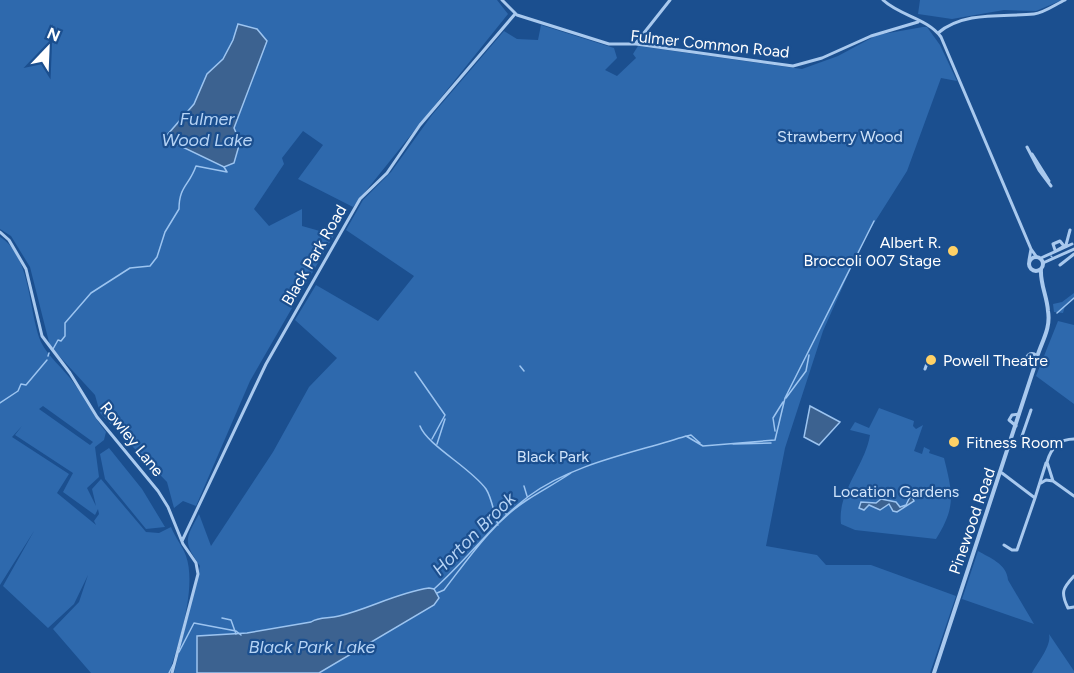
<svg xmlns="http://www.w3.org/2000/svg" width="1074" height="673" viewBox="0 0 1074 673" font-family="Figtree,sans-serif">
  <rect width="100%" height="100%" fill="#1b4f8f"/>
  <path fill="#2e69ad" fill-rule="evenodd" d="M 0,0 L 497,0 L 508,14 L 353,207 L 298,179 L 323,145 L 303,131 L 282,158 L 284,164 L 254,209 L 269,226 L 302,209 L 302,226 L 334,235 L 250,381 L 196,506 L 183,501 L 174,508 L 167,482 L 100,413 L 95,395 L 50,346 L 30,267 L 11,236 L 0,229 Z
    M 920,0 L 1062,0 L 1036,11 L 1004,10 L 952,19 L 918,14 Z
    M 541,25 L 614,48 L 617,58 L 605,70 L 617,76 L 636,58 L 633,54 L 638,46 L 802,69 L 838,56 L 877,35 L 923,27 L 927,27 L 940,45 L 957,81 L 941,78 L 907,171 L 864,239 L 823,331 L 785,448 L 766,546 L 817,555 L 826,565 L 871,565 L 956,596 L 930,673 L 174,673 L 200,566 C 183,541 185,540 199,514 L 211,546 L 273,452 L 309,387 L 337,358 L 295,320 L 316,285 L 378,321 L 414,276 L 346,230 L 363,200 L 391,172 L 432,115 L 504,31 L 517,39 L 538,40 Z
    M 0,237 C 32,257 28,312 41,342 C 48,357 64,369 73,382 C 85,398 93,416 106,432 L 104,440 L 95,447 L 99,477 L 87,488 L 96,506 L 92,489 L 101,479 L 146,532 L 159,533 L 171,527 C 175,537 183,547 186,556 C 197,587 179,643 169,673 L 91,673 L 53,629 L 79,602 L 88,575 L 74,604 L 48,628 L 3,586 L 34,531 L 0,585 ZM 43,406 L 93,442 L 90,445 L 39,409 ZM 22,426 L 15,435 L 73,473 L 63,492 L 95,515 L 98,509 L 99,514 L 94,521 L 96,525 L 57,493 L 69,474 L 12,437 Z
    M 1074,293 L 1074,298 L 1065,306 L 1063,313 L 1054,312 L 1053,304 L 1062,302 Z
    M 1058,321 L 1074,325 L 1074,404 L 1036,376 Z
    M 879,408 L 914,421 L 913,426 L 916,429 L 923,425 L 914,451 L 922,454 L 924,447 L 930,450 L 929,453 L 944,458 C 953,494 956,507 936,539 L 855,530 L 841,524 C 837,492 865,466 870,435 L 850,430 L 855,422 L 869,428 Z
    M 109,448 L 142,489 L 165,527 L 146,529 L 105,479 L 100,454 Z
    M 978,551 C 990,558 1007,564 1008,580 L 1034,624 L 962,599 Z
    M 1049,634 L 1074,671 L 1074,673 L 1032,673 C 1037,663 1052,646 1049,634 Z"/>
  <path fill="#3c6290" stroke="#9cc4f0" stroke-width="1.5" d="M 238,24 L 257,29 L 267,41 L 234,128 L 240,142 L 234,163 L 224,167 L 170,141 L 168,134 L 194,104 L 207,74 L 223,59 L 233,40 Z
    M 810,406 L 840,422 L 819,445 L 804,437 Z
    M 911,495 L 914,501 L 897,512 L 893,511 L 889,504 L 880,510 L 869,505 L 864,510 L 859,508 L 861,502 L 876,503 L 881,499 L 896,502 L 900,507 L 906,505 Z
    M 429,588 L 434,589 L 439,598 L 434,605 L 319,673 L 197,673 L 197,636 L 247,633 L 311,622 C 320,616 328,619 339,616 C 369,609 396,593 429,588 Z"/>
  <g fill="none" stroke-linecap="round" stroke-linejoin="round">
    <path stroke="#9cc4f0" stroke-width="1.5" d="M 1051,256 L 1052,257
      M 1057,313 L 1074,298
      M 53,349 L 58,340 L 61,341 L 65,336 L 65,323 L 91,293 L 130,268 L 150,266 L 157,257 L 165,232 L 179,209 C 179,186 189,186 196,166 L 227,172 L 224,167
      M 48,356 L 49,353
      M 520,366 L 524,371
      M 415,372 L 445,415 L 432,439
      M 786,398 L 806,371 L 809,355
      M 0,403 L 18,391 L 21,384 L 26,385 L 47,360
      M 420,426 C 427,445 471,468 486,489 C 492,498 494,514 498,525
      M 775,431 L 773,418 L 783,402
      M 687,436 L 691,435 L 700,443
      M 437,444 L 445,419
      M 733,444 L 771,443
      M 524,486 L 527,496
      M 500,507 L 507,515
      M 434,589 C 467,560 493,523 529,496 C 574,463 634,453 686,436 L 703,446 L 775,440 L 785,398 L 874,221
      M 437,593 L 444,590 C 468,559 493,522 527,500 C 541,491 556,483 571,473
      M 222,618 L 231,620 L 236,634
      M 179,652 L 194,623 L 236,631 L 241,635
      M 169,673 L 173,665"/>
    <path stroke="#a9c9ee" stroke-width="3" d="M 502,0 L 517,15 L 609,44 L 636,44 L 793,66 L 822,58 L 871,36 L 918,22
      M 883,0 C 900,16 927,18 941,37 L 1031,249 L 1036,256
      M 938,33 C 964,11 1003,17 1034,14 C 1044,13 1056,4 1065,0
      M 636,43 L 670,0
      M 1027,147 L 1039,170 L 1051,186
      M 1032,154 L 1049,181
      M 0,232 L 9,240 L 26,269 L 42,336 L 70,373 L 97,417 L 158,491 L 168,507 L 183,544 L 196,563 L 198,574 L 172,673
      M 1055,250 L 1053,244 L 1060,241 L 1064,246
      M 1054,252 L 1066,245 L 1070,230
      M 1041,258 L 1072,244
      M 1029,260 L 1031,249
      M 1043,263 L 1074,249
      M 1060,265 L 1074,254
      M 925,369 L 930,355
      M 1016,426 L 1009,420 L 1012,415 L 1019,414
      M 1022,436 L 1031,410
      M 1074,439 C 1059,439 1051,448 1047,462 L 1053,481 L 1074,496
      M 1002,473 L 1035,498 L 1046,463
      M 1041,483 L 1046,480 L 1053,481
      M 182,541 L 266,364 L 360,199 L 387,173 L 420,125 L 515,14
      M 1004,545 L 1012,550 L 1017,550 L 1035,498
      M 1074,576 C 1063,588 1060,592 1068,608 L 1074,607"/>
    <path stroke="#a9c9ee" stroke-width="4" d="M1029 264a7 7 0 1 1 14 0a7 7 0 1 1-14 0Z
      M1027 359a5 5 0 1 1 10 0a5 5 0 1 1-10 0Z
      M 1037,357 C 1042,341 1051,328 1048,311 C 1047,296 1040,284 1041,269
      M 934,673 L 1036,362"/>
  </g>
  <g fill="#ffd166" stroke="#1b4f8f" stroke-width="2">
    <circle cx="953" cy="251" r="6"/>
    <circle cx="931" cy="360" r="6"/>
    <circle cx="954" cy="442" r="6"/>
  </g>
  <g text-anchor="middle" dominant-baseline="central" stroke-width="4.5" stroke-linejoin="round" paint-order="stroke">
    <g font-size="16" fill="#fff" stroke="#1b4f8f">
      <text transform="translate(710 44) rotate(6)">Fulmer Common Road</text>
      <text transform="translate(314 255) rotate(-60)">Black Park Road</text>
      <text transform="translate(132 439) rotate(51)">Rowley Lane</text>
      <text transform="translate(972 521) rotate(-71)">Pinewood Road</text>
    </g>
    <g font-size="16" fill="#cfe3fa" stroke="#1b4f8f">
      <text x="840" y="136">Strawberry Wood</text>
      <text x="553" y="456">Black Park</text>
      <text x="896" y="491">Location Gardens</text>
    </g>
    <g font-size="16" fill="#fff" stroke="#1b4f8f" text-anchor="start">
      <text x="941" y="242" text-anchor="end">Albert R.<tspan x="941" dy="18">Broccoli 007 Stage</tspan></text>
      <text x="943" y="360">Powell Theatre</text>
      <text x="966" y="442">Fitness Room</text>
    </g>
    <g font-size="18" font-style="italic" fill="#b5d3f5" stroke="#1b4f8f">
      <text x="207" y="119">Fulmer<tspan x="207" dy="21">Wood Lake</tspan></text>
      <text transform="translate(474 534) rotate(-45)">Horton Brook</text>
      <text x="312" y="647">Black Park Lake</text>
    </g>
  </g>
  <g transform="translate(48 48) rotate(23)" stroke="#1b4f8f" stroke-width="4.5" paint-order="stroke">
  <path d="M0-4.5L10 22L0 15L-10 22Z" fill="#ffffff"/>
  <text y="-9" font-size="16" font-weight="bold" text-anchor="middle" fill="#ffffff">N</text>
  </g>
</svg>
